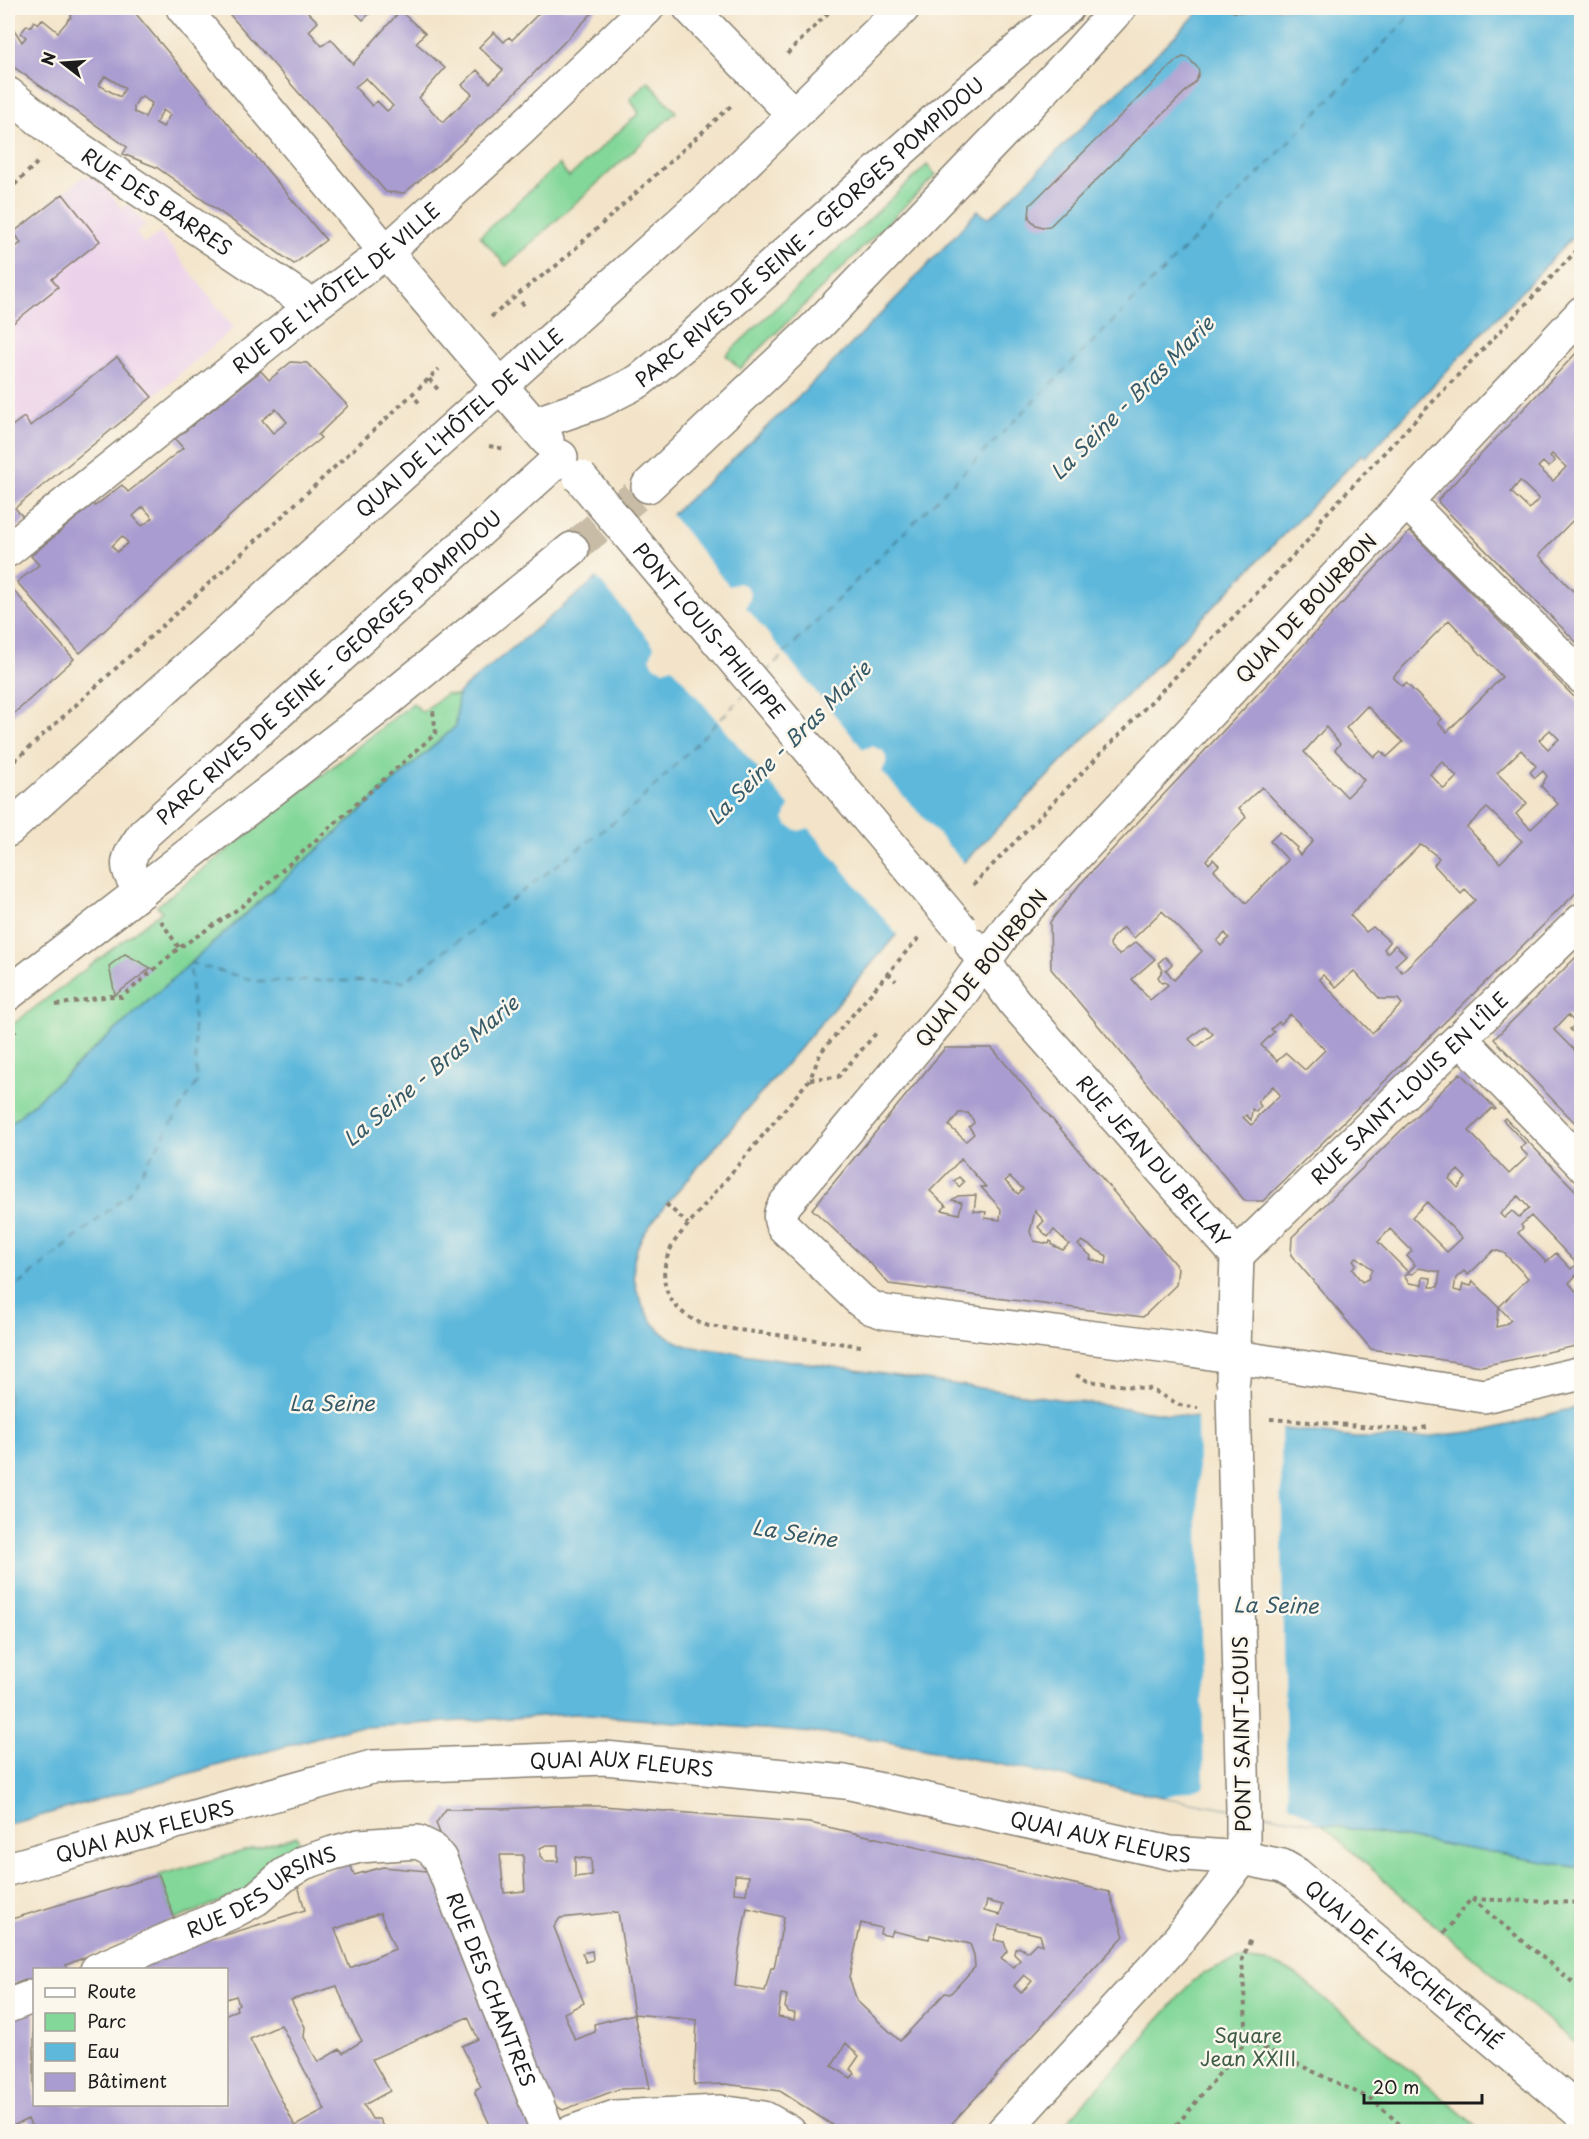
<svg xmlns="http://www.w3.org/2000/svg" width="1589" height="2139" viewBox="0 0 1589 2139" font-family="'Playpen Sans',sans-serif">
  <rect width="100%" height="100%" fill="#fbf7ec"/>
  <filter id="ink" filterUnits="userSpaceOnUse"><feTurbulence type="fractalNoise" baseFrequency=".0167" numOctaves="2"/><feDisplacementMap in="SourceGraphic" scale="12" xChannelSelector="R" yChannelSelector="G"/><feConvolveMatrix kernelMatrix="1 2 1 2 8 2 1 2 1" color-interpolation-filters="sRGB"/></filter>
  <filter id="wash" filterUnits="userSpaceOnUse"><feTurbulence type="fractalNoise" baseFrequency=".008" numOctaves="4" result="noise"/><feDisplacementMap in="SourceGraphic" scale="24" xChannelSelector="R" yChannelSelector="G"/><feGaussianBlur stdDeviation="1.35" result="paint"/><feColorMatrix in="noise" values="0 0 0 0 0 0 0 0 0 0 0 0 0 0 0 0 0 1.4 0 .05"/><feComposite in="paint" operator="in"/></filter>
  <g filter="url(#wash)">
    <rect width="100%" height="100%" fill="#f3e4c9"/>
    <path fill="#ecd1ea" d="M 94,173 L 122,209 L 129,204 L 145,225 L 136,233 L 144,244 L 160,233 L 234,328 L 152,397 L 117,357 L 30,426 L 23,417 L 8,429 L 8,253 L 21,243 L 14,232 L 84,176 L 86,178 Z"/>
    <path fill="#82d799" stroke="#4f7a5a" stroke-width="1.5" d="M 648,81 L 676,112 L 506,266 L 480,236 L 559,164 L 569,177 L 639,113 L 630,99 Z
      M 927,165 L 936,175 L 740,369 L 726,355 Z
      M 446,694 L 458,696 L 456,726 L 8,1126 L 8,1028 L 162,911 L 157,906 L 413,703 L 422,712 Z
      M 1320,1823 L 1581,1868 L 1581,2048 L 1444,1933 Z
      M 297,1836 L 301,1849 L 243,1892 L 175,1920 L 159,1875 Z
      M 1242,1959 L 1272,1963 L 1294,1973 L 1482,2131 L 1059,2131 L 1193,1981 C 1208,1970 1224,1963 1242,1959 Z"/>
    <path fill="#5db8db" stroke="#3c6a7c" stroke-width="1.5" d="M 1203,8 L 1581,8 L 1581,228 L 1366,457 L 1362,454 L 964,862 L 897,934 L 664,1207 C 655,1219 643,1232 638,1246 C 626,1274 641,1313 662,1332 C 670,1339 678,1342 687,1346 L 1086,1403 L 1355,1438 L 1414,1438 L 1489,1430 L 1581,1406 L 1581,1868 L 1163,1797 L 863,1737 L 576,1714 L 350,1728 L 8,1825 L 8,1126 L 456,726 L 458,693 C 529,634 601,576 671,515 C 779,419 881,318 978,210 L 983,215 L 989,217 L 994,214 Z"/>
    <path fill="#f3e4c9" d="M 669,512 L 729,586 L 739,583 L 746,586 L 750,592 L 750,599 L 746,607 L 863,749 L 872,746 L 883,751 L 886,757 L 886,763 L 882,772 L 966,865 L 899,937 L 809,828 L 799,831 L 788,826 L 784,818 L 789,806 L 672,667 L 664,670 L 654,666 L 650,658 L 654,646 L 595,575 Z
      M 1197,1415 L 1281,1425 L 1283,1652 L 1288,1803 L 1320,1823 L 1163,1797 L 1204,1787 Z"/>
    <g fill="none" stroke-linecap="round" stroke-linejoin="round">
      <path stroke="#365a68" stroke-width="1.5" stroke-dasharray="8 6" stroke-linecap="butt" d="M 765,673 L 1237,196 L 1418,8
        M 8,1294 L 128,1194 L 197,1082 L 190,963 L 257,981 L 405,981 L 636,805 L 743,696"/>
    </g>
    <g id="blocks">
      <path fill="#a99cd0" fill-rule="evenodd" d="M 69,8 L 131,8 L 326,240 L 294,264 L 156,167 L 123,154 L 127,147 L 8,63 L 8,25 L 11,30 L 13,28 L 22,42 L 26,37 L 21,33 L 27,25 L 30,27 L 34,21 L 38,24 L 42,19 L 58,32 L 71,17 L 71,9 ZM 105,76 L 125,88 L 120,97 L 99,85 ZM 142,97 L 152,103 L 145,117 L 134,112 L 134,107 L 138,99 ZM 163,110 L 170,115 L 163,127 L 156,123 Z
        M 224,8 L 304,8 L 318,22 L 309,31 L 322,46 L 331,39 L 353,64 L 400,11 L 425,33 L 416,43 L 445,68 L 419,98 L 443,122 L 472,94 L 462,85 L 477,70 L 490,83 L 503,70 L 479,47 L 494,32 L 504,42 L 509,37 L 512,40 L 544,8 L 597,8 L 509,99 L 436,167 L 404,193 L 386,192 ZM 366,78 L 393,106 L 387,111 L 377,101 L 372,106 L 355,87 Z
        M 351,8 L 375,8 L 363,20 Z
        M 1228,8 L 1255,8 L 1249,13 L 1233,12 Z
        M 1183,57 L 1188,58 L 1198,68 L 1199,73 L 1196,81 L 1050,226 L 1043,227 L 1036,225 L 1029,218 L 1030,205 L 1177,60 Z
        M 63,194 L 100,241 L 52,279 L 58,287 L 8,327 L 8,253 L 21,243 L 14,232 Z
        M 1581,348 L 1581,512 L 1539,555 L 1573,591 L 1581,583 L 1581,647 L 1439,503 L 1438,500 ZM 1552,454 L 1566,467 L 1553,481 L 1538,467 L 1543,462 L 1548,467 L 1555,461 L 1550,456 ZM 1520,481 L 1539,499 L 1529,509 L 1511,492 Z
        M 117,357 L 152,397 L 15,508 L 26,520 L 8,536 L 8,429 L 24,417 L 30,426 Z
        M 291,362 L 307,363 L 348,406 L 318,435 L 321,438 L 279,471 L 80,653 L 17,582 L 39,565 L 31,556 L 93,504 L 95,506 L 122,485 L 128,492 L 183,448 L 175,439 L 261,371 L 269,380 ZM 276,409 L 287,422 L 273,433 L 262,420 ZM 143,507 L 153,518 L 142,526 L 133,516 ZM 122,536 L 128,543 L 117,552 L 112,546 Z
        M 1410,531 L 1581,704 L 1581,888 L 1263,1201 L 1245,1201 L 1051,969 L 1050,922 L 1080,884 ZM 1449,620 L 1502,677 L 1447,732 L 1438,723 L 1442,719 L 1406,683 L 1402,686 L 1393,677 ZM 1367,706 L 1403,742 L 1387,757 L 1381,751 L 1374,757 L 1346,728 ZM 1326,727 L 1340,744 L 1335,750 L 1364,780 L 1347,797 L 1304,752 ZM 1550,730 L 1559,739 L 1548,749 L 1539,740 ZM 1521,750 L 1536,766 L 1530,772 L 1535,778 L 1543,771 L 1547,776 L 1541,786 L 1558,804 L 1531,829 L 1516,814 L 1527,803 L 1497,773 ZM 1442,761 L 1457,777 L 1444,789 L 1430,774 ZM 1262,787 L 1313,841 L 1300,855 L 1296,850 L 1297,848 L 1280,832 L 1270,841 L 1288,860 L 1246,903 L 1214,870 L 1219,865 L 1213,859 L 1209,864 L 1206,860 L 1246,817 L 1239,808 ZM 1487,808 L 1522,841 L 1500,863 L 1467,827 ZM 1420,845 L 1424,846 L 1439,858 L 1434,865 L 1461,894 L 1465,890 L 1475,900 L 1402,972 L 1395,965 L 1406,955 L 1395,945 L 1387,953 L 1384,949 L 1390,942 L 1373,927 L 1366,932 L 1350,915 ZM 1162,911 L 1202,951 L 1174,980 L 1166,970 L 1172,964 L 1165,957 L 1158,963 L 1163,970 L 1158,977 L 1162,983 L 1165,982 L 1168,985 L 1150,1000 L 1132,979 L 1155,959 L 1136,942 L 1119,955 L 1110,946 L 1111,939 L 1123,927 L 1134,938 ZM 1225,933 L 1229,938 L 1221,946 L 1217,941 ZM 1354,971 L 1380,999 L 1398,999 L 1402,1004 L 1372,1033 L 1319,979 L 1323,975 L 1336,987 ZM 1290,1014 L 1325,1050 L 1305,1070 L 1286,1053 L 1277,1061 L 1261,1045 L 1274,1032 L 1271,1029 L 1279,1022 L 1281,1024 ZM 1205,1026 L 1213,1034 L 1197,1047 L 1189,1039 ZM 1273,1086 L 1280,1095 L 1257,1117 L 1256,1121 L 1251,1125 L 1243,1117 L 1246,1115 L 1251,1120 L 1252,1109 L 1256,1112 L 1261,1106 L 1257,1102 Z
        M 8,584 L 74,659 L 8,719 Z
        M 1581,952 L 1581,1041 L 1570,1029 L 1576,1024 L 1568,1015 L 1554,1030 L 1581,1057 L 1581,1129 L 1494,1039 Z
        M 125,954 L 151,968 L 115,995 L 109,966 Z
        M 945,1048 L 992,1048 L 1178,1268 L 1176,1285 L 1143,1317 L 889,1284 L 871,1264 L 812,1209 ZM 959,1113 L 968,1113 L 973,1120 L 974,1123 L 969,1127 L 974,1134 L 966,1141 L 949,1126 ZM 961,1159 L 986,1187 L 981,1187 L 1001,1209 L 1000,1220 L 985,1218 L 986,1212 L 974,1211 L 976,1195 L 958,1196 L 952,1200 L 962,1202 L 959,1214 L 942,1210 L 946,1206 L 930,1191 ZM 1010,1177 L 1023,1189 L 1018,1194 L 1005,1181 ZM 1035,1211 L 1044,1221 L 1038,1227 L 1048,1237 L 1054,1230 L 1069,1244 L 1063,1250 L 1052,1245 L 1052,1242 L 1050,1241 L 1049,1244 L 1034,1241 L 1030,1232 ZM 1082,1241 L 1107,1256 L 1106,1264 L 1090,1259 L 1091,1256 L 1078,1245 Z
        M 1460,1073 L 1496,1109 L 1494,1110 L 1492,1108 L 1469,1131 L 1509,1174 L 1528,1156 L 1520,1148 L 1525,1143 L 1503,1120 L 1505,1118 L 1581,1196 L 1581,1273 L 1580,1271 L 1569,1283 L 1581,1297 L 1581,1345 L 1482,1366 L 1371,1349 L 1291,1255 L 1292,1237 ZM 1458,1170 L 1466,1178 L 1458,1188 L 1449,1179 ZM 1518,1196 L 1529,1208 L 1519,1217 L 1512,1211 L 1504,1218 L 1500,1214 ZM 1427,1202 L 1462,1238 L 1447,1252 L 1412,1217 ZM 1531,1216 L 1577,1264 L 1571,1269 L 1556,1253 L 1546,1262 L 1518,1233 L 1523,1228 L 1521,1225 ZM 1390,1229 L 1412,1251 L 1407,1256 L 1415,1265 L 1408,1272 L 1378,1242 ZM 1494,1250 L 1504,1253 L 1528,1278 L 1499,1307 L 1473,1281 L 1471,1286 L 1463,1284 L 1461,1292 L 1454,1290 L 1456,1278 L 1464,1271 L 1468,1275 ZM 1357,1257 L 1372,1269 L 1368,1279 L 1362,1282 L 1352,1269 L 1356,1264 L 1353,1260 ZM 1419,1268 L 1440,1272 L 1438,1287 L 1430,1287 L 1431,1278 L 1423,1277 L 1422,1285 L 1409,1283 L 1404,1276 L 1407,1273 L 1413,1274 ZM 1499,1307 L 1511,1320 L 1505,1325 L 1496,1327 Z
        M 959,1177 L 964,1182 L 959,1187 L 954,1181 Z
        M 557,1806 L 603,1806 L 810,1823 L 872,1837 L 1109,1892 L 1124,1936 L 944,2132 L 843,2132 L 780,2091 L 725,2084 L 694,2085 L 697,2020 L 634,2014 L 618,1912 L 560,1918 L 554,1927 L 584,2003 L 564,2013 L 575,2040 L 595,2032 L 594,2024 L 634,2014 L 650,2088 L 619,2089 L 563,2110 L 545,2101 L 436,1823 L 446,1809 L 502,1809 ZM 546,1845 L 558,1845 L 558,1861 L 545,1861 L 540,1856 L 540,1848 ZM 500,1855 L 523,1855 L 525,1891 L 504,1893 ZM 575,1857 L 591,1859 L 592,1875 L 575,1877 ZM 735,1875 L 749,1876 L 746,1894 L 734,1893 ZM 987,1901 L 1003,1905 L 1000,1915 L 984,1911 ZM 747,1908 L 784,1917 L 774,1968 L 771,1968 L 765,1991 L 735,1986 L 739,1950 ZM 861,1923 L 881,1928 L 880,1934 L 890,1936 L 893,1931 L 929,1939 L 930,1935 L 970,1944 L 974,1955 L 975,1967 L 950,1994 L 945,1993 L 900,2041 L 857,2001 L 849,1977 ZM 999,1925 L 1040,1935 L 1043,1945 L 1036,1943 L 1027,1952 L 1019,1947 L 1015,1949 L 1014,1954 L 1020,1960 L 1014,1967 L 1001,1958 L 1007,1951 L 1004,1942 L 994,1940 ZM 1024,1975 L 1032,1981 L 1021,1993 L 1014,1986 ZM 781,1994 L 787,1995 L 785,2007 L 789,2012 L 795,2013 L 794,2020 L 778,2017 ZM 846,2043 L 859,2056 L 850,2069 L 855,2073 L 851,2078 L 832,2066 Z
        M 350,1863 L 354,1875 L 383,1867 L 438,1872 L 536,2132 L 478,2132 L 490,2125 L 475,2093 L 476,2089 L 481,2087 L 462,2046 L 478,2039 L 468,2017 L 372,2059 L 390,2091 L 364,2105 L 372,2119 L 379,2119 L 386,2132 L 34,2132 L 28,2119 L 8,2128 L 8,2019 L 34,2007 L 34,2104 L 226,2104 L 226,2014 L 237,2010 L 236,2006 L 239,2004 L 236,1996 L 226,1999 L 226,1970 L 136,1970 L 185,1948 L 305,1910 L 297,1882 ZM 380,1913 L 395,1949 L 350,1968 L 335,1929 ZM 337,1986 L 349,2017 L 362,2041 L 343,2053 L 340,2049 L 318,2062 L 304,2037 L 305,2027 L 291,2000 ZM 281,2025 L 325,2110 L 295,2126 L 250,2039 Z
        M 159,1875 L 175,1920 L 66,1965 L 68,1970 L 34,1970 L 34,1985 L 29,1988 L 25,1980 L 8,1987 L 8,1920 Z
        M 592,1951 L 593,1960 L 586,1962 L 582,1953 Z"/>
    </g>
  </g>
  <g filter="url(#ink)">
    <use href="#blocks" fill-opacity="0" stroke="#888072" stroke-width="1.5"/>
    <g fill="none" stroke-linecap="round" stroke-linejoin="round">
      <path stroke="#c8bca6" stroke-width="33" stroke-dasharray="33 16" stroke-linecap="butt" d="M 572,549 L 648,486"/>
      <g stroke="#888072" stroke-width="36">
        <g id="minor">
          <path d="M 183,8 L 386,252 L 547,440"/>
          <path d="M 690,8 L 794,115"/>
          <path id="s1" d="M 8,94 L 63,138 L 313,306"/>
          <path d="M 1582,313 L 1009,927 L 957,999 L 786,1203 C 780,1211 778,1219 784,1227 L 861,1301 L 872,1308 L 884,1312 L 1185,1349 L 1484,1396 L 1582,1373"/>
          <path id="s2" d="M 534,424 L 598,402 L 639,381 L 682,346 L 943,113 L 1067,8"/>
          <path d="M 648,486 L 816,327 L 1071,61 L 1119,8"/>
          <path d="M 1406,501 L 1582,677"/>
          <path id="s3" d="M 8,550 L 313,306 L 386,252 L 519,131 L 647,8"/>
          <path id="s4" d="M 141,892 C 122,863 126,861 144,834 L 561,457"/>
          <path id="s5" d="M 972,945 L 1015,1003 L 1237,1255 L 1233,1380"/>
          <path d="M 8,994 L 378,708 L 572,549"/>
          <path d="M 1461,1039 L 1582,1164"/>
          <path id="s6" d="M 1237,1255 L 1582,920"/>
          <path d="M 1243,1810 L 1243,1858"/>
          <path id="s7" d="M 8,1869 L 372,1767 L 605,1758 L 845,1782 L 1171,1853 L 1243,1858 L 1282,1866 L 1296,1874 L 1582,2114"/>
          <path id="s8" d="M 97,1970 L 232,1912 L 256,1899 L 284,1875 L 303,1863 L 333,1853 L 359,1846 L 418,1842 L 432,1849 L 440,1859 L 548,2132"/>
          <path d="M 8,2006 L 34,1996"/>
          <path d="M 572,2132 L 615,2117 L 720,2112 L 764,2118 L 789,2132"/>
          <path d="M 1003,2132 L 1172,1948 L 1243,1858"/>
        </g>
      </g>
      <g stroke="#888072" stroke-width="36">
        <g id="major">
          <path id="s9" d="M 8,830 L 715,192 L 903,8"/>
        </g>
      </g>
      <path stroke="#888072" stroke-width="4" stroke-dasharray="4.5 4.5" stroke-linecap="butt" d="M 787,54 L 833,8
        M 8,191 L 37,163
        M 521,302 L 526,308
        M 491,317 L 532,283 L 556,266 L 733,104
        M 429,379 L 440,392
        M 416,399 L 421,405
        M 489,446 L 505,449
        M 8,767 L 276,522 L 439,369
        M 973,885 L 1314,534 L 1322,518 L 1582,245
        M 161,921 L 179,948
        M 888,973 L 896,981
        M 56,1005 L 109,996 L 122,997 L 179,948 L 241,907 L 436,733 L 433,711
        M 8,1038 L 16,1031
        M 810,1079 L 838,1077 L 878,1031
        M 666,1204 L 688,1224
        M 861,1346 L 709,1326 C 666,1313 651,1276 677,1238 L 810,1079 L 821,1052 L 906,952 L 920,937
        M 1076,1375 L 1088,1381 L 1150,1389 L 1180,1405 L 1198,1408
        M 1270,1419 L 1413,1430 L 1427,1427
        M 1472,1899 L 1582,1990
        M 1444,1933 L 1471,1899 L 1582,1903
        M 1247,2040 L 1373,2100 L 1408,2132
        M 1171,2132 L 1247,2040 L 1242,1959 L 1252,1937"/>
      <use href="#minor" stroke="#fff" stroke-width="33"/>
      <use href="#major" stroke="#fff" stroke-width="33"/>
      <g stroke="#888072" stroke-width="36" stroke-linecap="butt">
        <g id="minor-bridge">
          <path id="s10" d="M 580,477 L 961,929"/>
          <path d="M 1233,1391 L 1243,1810"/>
        </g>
      </g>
      <use href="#minor-bridge" stroke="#fff" stroke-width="33"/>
    </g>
  </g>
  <g text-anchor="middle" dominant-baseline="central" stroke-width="5" stroke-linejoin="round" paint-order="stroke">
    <g font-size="20" fill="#1c1c1c" stroke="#fbf7ec">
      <text stroke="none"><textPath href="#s1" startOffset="184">RUE DES BARRES</textPath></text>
      <text stroke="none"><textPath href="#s2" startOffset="340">PARC RIVES DE SEINE - GEORGES POMPIDOU</textPath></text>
      <text stroke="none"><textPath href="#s3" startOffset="420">RUE DE L'HÔTEL DE VILLE</textPath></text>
      <text stroke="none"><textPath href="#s9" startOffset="608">QUAI DE L'HÔTEL DE VILLE</textPath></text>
      <text transform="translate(1306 608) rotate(-47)">QUAI DE BOURBON</text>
      <text stroke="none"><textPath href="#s10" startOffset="201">PONT LOUIS-PHILIPPE</textPath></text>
      <text stroke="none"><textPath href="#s4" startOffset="314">PARC RIVES DE SEINE - GEORGES POMPIDOU</textPath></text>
      <text transform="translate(981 968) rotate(-51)">QUAI DE BOURBON</text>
      <text stroke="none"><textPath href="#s6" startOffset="240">RUE SAINT-LOUIS EN L'ÎLE</textPath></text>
      <text stroke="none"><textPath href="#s5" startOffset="282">RUE JEAN DU BELLAY</textPath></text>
      <text transform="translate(1241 1734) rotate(-91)">PONT SAINT-LOUIS</text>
      <text stroke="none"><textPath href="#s7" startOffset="628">QUAI AUX FLEURS</textPath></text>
      <text stroke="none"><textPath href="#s7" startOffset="142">QUAI AUX FLEURS</textPath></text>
      <text stroke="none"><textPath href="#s7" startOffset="1114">QUAI AUX FLEURS</textPath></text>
      <text stroke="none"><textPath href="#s8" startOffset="183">RUE DES URSINS</textPath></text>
      <text stroke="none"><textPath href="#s7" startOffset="1455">QUAI DE L'ARCHEVÊCHÉ</textPath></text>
      <text stroke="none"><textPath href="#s8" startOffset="520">RUE DES CHANTRES</textPath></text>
    </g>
    <g font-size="20" fill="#405d48" stroke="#fbf7ec">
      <text x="1248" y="2035">Square<tspan x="1248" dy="23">Jean XXIII</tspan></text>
    </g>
    <g font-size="21" font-style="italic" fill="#365a68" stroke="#fbf7ec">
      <text transform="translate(1131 397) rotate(-45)">La Seine - Bras Marie</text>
      <text transform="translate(788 742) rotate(-45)">La Seine - Bras Marie</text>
      <text transform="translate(430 1070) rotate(-40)">La Seine - Bras Marie</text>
      <text x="332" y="1402">La Seine</text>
      <text transform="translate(795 1532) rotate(9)">La Seine</text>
      <text transform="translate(1276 1604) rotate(1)">La Seine</text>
    </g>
  </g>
  <rect width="1589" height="2139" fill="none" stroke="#fbf7ec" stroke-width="30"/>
  <rect x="33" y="1968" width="195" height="138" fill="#fbf7ec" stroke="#a29f99" stroke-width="1.5"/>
  <rect x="45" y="1988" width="30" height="9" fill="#ffffff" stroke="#a29f99" stroke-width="1.5"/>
  <text x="87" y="1998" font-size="18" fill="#1c1c1c">Route</text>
  <rect x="45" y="2013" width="30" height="18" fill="#82d799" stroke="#a29f99" stroke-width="1.5"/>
  <text x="87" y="2028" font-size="18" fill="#1c1c1c">Parc</text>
  <rect x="45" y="2043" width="30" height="18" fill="#5db8db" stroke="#a29f99" stroke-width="1.5"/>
  <text x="87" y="2058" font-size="18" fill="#1c1c1c">Eau</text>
  <rect x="45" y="2073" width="30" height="18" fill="#a99cd0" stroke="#a29f99" stroke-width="1.5"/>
  <text x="87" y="2088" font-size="18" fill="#1c1c1c">Bâtiment</text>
  <g transform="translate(63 63) rotate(287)" stroke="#fbf7ec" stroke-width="4.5" paint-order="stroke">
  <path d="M0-4.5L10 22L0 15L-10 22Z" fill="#1c1c1c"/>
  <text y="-9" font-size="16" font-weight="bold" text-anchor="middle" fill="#1c1c1c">N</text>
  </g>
  <path d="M1364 2094v9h118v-9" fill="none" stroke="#1c1c1c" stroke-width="3"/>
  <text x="1373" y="2094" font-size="18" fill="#1c1c1c" stroke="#fbf7ec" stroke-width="4.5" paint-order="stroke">20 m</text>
</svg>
